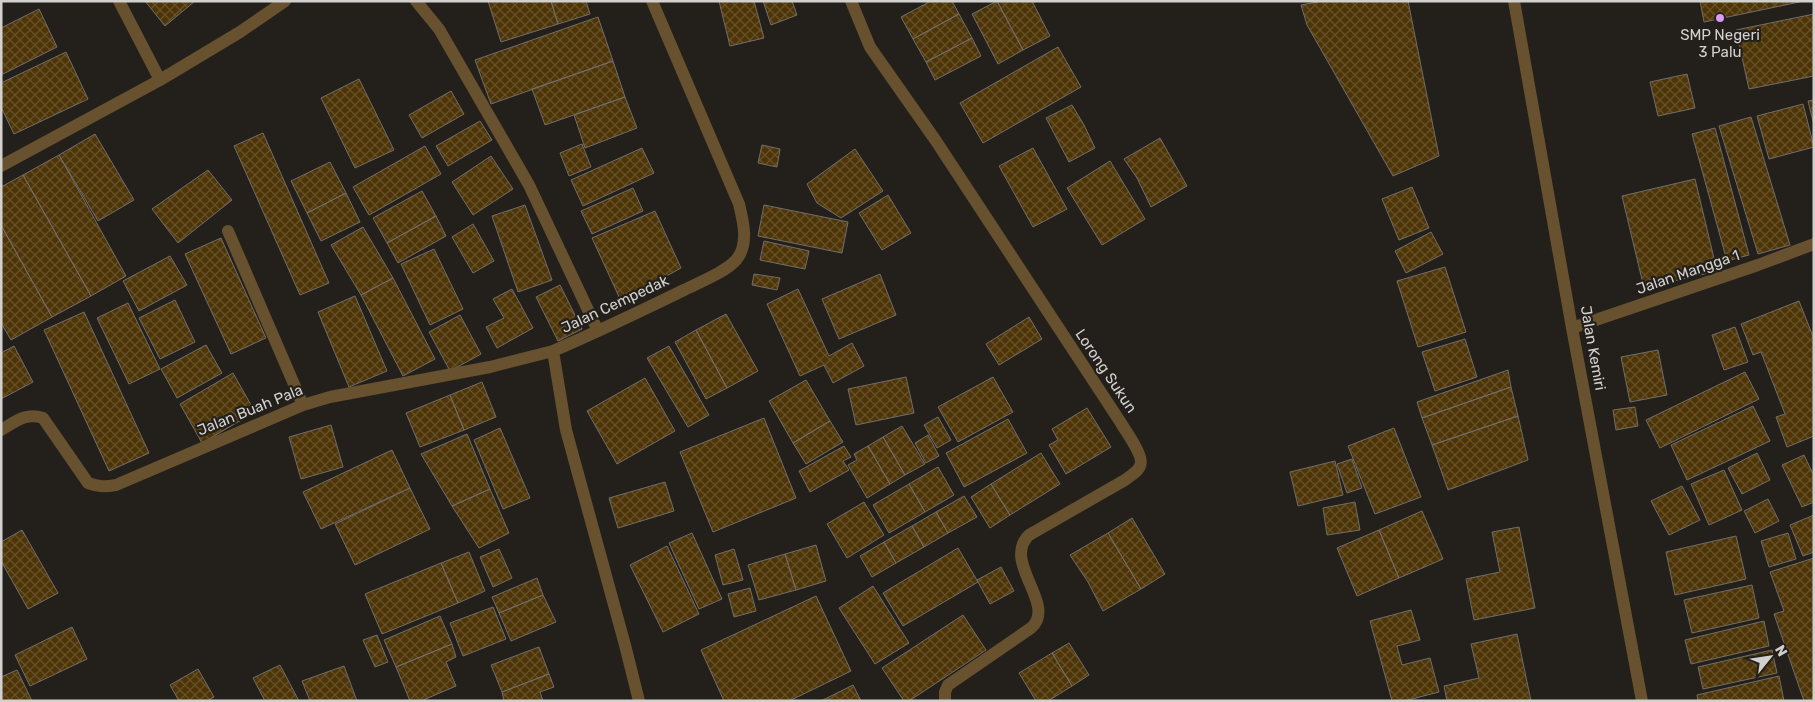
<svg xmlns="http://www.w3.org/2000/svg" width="1815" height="702" viewBox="0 0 1815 702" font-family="Rubik,sans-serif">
  <defs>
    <pattern id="building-cross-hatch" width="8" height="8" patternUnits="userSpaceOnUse" patternTransform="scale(1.25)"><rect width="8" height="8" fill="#4e3507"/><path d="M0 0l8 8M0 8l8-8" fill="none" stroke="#67512a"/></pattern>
  </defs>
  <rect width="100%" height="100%" fill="#23201c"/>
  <path fill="url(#building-cross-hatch)" stroke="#716d69" d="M 145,1 L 195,1 L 165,26 Z
    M 488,1 L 551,1 L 558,24 L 501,42 Z
    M 551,1 L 586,1 L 590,14 L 558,24 Z
    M 719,1 L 754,1 L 764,38 L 730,46 Z
    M 763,1 L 792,1 L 797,15 L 771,25 Z
    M 931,1 L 952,1 L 959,14 L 913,39 L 901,17 Z
    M 997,1 L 1023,50 L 998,64 L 972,14 Z
    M 997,1 L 1032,1 L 1050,36 L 1023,50 Z
    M 1323,1 L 1408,1 L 1439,156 L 1393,176 L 1307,25 L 1301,5 Z
    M 1700,1 L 1804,1 L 1704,22 Z
    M 39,9 L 57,47 L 1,75 L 1,28 Z
    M 959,14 L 972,38 L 926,62 L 913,39 Z
    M 1814,14 L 1814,76 L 1749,89 L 1736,30 Z
    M 598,17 L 613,61 L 491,104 L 475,60 Z
    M 972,38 L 981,56 L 935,80 L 926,62 Z
    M 1058,47 L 1081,87 L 983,143 L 960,103 Z
    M 66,52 L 88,99 L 14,134 L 1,107 L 1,83 Z
    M 613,61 L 625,97 L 545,125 L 532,89 Z
    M 1687,74 L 1695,108 L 1658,116 L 1650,82 Z
    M 359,79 L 394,150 L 355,168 L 321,98 Z
    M 451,91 L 464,114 L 422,138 L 409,115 Z
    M 625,97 L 637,128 L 585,148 L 574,115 Z
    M 1814,100 L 1814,125 L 1808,101 Z
    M 1803,104 L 1814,147 L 1769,159 L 1757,116 Z
    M 1072,105 L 1084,125 L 1095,148 L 1069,162 L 1046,118 Z
    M 1751,117 L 1790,245 L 1758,254 L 1719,126 Z
    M 480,121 L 492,140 L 448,166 L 436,146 Z
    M 1715,128 L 1749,255 L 1727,261 L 1692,134 Z
    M 263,133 L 329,283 L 300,295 L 234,146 Z
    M 95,134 L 134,200 L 98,221 L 59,155 Z
    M 1160,138 L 1187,186 L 1151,207 L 1137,178 L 1124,159 Z
    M 582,144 L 591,167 L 569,176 L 560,153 Z
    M 762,145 L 780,149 L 777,167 L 758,163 Z
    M 425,146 L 441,174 L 369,215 L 353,187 Z
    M 642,148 L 654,173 L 583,206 L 571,180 Z
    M 1033,148 L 1067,209 L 1033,227 L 999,166 Z
    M 855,149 L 883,191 L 841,218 L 817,203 L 807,184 Z
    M 59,155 L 126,276 L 91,296 L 23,175 Z
    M 491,156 L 513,189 L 473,215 L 452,182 Z
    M 1110,161 L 1145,219 L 1102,245 L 1067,188 Z
    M 330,162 L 346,193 L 307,213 L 291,181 Z
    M 208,170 L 232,200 L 178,243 L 152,209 Z
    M 23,175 L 91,296 L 52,317 L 1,225 L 1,187 Z
    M 1695,179 L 1717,271 L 1644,288 L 1622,196 Z
    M 1412,187 L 1429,228 L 1399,240 L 1382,199 Z
    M 633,188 L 643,211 L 592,234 L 581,211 Z
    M 422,191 L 436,216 L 387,243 L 373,218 Z
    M 346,193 L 360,222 L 321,241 L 307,213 Z
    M 888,195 L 911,233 L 882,250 L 859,213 Z
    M 525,205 L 552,280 L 518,292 L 492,216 Z
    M 764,205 L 848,222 L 842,253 L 758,236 Z
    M 655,211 L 681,268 L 621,301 L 592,238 Z
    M 436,216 L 446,236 L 398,263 L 387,243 Z
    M 473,224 L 494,261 L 473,273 L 452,237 Z
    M 1,225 L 52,317 L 11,340 L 1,323 Z
    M 363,227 L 393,278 L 361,295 L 331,245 Z
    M 1431,232 L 1443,254 L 1406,273 L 1395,251 Z
    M 221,238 L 266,338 L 231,354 L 185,254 Z
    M 764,241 L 809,251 L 805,269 L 760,260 Z
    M 434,249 L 463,309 L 430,325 L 401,264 Z
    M 170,256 L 187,285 L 139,311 L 123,281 Z
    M 1445,267 L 1466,332 L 1418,347 L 1397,281 Z
    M 754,274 L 780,278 L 777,290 L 752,285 Z
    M 880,274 L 896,315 L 839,339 L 822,299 Z
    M 393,278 L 435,359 L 403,376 L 361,295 Z
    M 560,285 L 582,329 L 558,341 L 536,297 Z
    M 512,289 L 533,328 L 497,348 L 486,327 L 504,318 L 493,299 Z
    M 798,289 L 829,356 L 852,343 L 864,366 L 833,383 L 824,365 L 800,376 L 767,304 Z
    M 355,296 L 387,371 L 349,387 L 318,312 Z
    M 175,300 L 195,342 L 160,359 L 139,318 Z
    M 1799,301 L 1814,339 L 1814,436 L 1787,447 L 1776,417 L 1785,414 L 1761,352 L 1753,355 L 1741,324 Z
    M 128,303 L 160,369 L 129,384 L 97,318 Z
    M 84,312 L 149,453 L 109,471 L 44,330 Z
    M 726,314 L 758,371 L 727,388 L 696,330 Z
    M 460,315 L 481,354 L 450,371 L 429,332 Z
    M 1029,317 L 1042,339 L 999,365 L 986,344 Z
    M 1735,327 L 1748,362 L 1724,370 L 1712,335 Z
    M 696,330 L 727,388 L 706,399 L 675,342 Z
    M 1465,339 L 1477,377 L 1435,391 L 1422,352 Z
    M 206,345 L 222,373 L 177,398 L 161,369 Z
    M 14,346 L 33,382 L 1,399 L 1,353 Z
    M 669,346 L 709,415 L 688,427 L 647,358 Z
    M 1658,350 L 1667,395 L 1630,402 L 1621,357 Z
    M 1508,370 L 1511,387 L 1422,418 L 1417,402 Z
    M 1745,372 L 1759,399 L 1660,448 L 1646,420 Z
    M 233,373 L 255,412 L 202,443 L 180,404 Z
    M 906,377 L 914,413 L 856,425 L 848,389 Z
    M 993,377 L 1013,412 L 958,442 L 938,407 Z
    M 645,378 L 675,431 L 617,464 L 587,411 Z
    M 806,380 L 830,421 L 793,443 L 769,401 Z
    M 482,382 L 496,417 L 464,430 L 450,395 Z
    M 1511,387 L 1518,416 L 1432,445 L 1422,418 Z
    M 450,395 L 464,430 L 420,447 L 406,413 Z
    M 1753,406 L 1770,441 L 1687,480 L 1671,445 Z
    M 1635,407 L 1638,426 L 1616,430 L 1613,410 Z
    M 1087,408 L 1111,447 L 1066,474 L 1049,445 L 1058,440 L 1052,429 Z
    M 1518,416 L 1528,460 L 1448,490 L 1432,445 Z
    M 938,417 L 951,440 L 937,448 L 924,425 Z
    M 764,418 L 796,498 L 713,532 L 680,452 Z
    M 1008,419 L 1027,453 L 964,487 L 946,453 Z
    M 830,421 L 843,442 L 806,464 L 793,443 Z
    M 331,425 L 343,467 L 301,479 L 289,437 Z
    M 902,426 L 925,464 L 905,475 L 883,437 Z
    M 500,428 L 530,498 L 503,509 L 474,440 Z
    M 1394,428 L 1421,497 L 1375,514 L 1348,446 Z
    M 467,434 L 490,489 L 452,506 L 421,454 Z
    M 928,435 L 939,456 L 926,463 L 915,443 Z
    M 883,437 L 905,475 L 890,484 L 868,446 Z
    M 844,446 L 851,457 L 843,461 L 849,470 L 810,492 L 799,471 Z
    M 868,446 L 890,484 L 867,498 L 848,465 L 857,460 L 854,454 Z
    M 392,450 L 410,488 L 321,529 L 303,492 Z
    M 1041,453 L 1060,484 L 1010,515 L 991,484 Z
    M 1757,453 L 1770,480 L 1742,494 L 1728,468 Z
    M 1804,455 L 1814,476 L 1814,502 L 1802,507 L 1782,465 Z
    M 1352,459 L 1362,488 L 1347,493 L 1337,464 Z
    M 1335,461 L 1343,495 L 1298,506 L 1290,472 Z
    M 938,467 L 954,495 L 925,512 L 909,484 Z
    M 1724,470 L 1742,510 L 1709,525 L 1691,484 Z
    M 665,482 L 674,511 L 618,528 L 609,498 Z
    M 909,484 L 925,512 L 889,533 L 873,505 Z
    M 991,484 L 1010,515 L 990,528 L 971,497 Z
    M 1682,486 L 1700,520 L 1669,535 L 1651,501 Z
    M 410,488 L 430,529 L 355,565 L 335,524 Z
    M 490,489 L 509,533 L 479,548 L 452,506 Z
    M 964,496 L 977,517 L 948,533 L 936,512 Z
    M 1768,499 L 1779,521 L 1755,533 L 1744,511 Z
    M 864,502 L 884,535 L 847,558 L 827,524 Z
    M 1355,502 L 1360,530 L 1327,535 L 1323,508 Z
    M 1422,511 L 1443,559 L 1399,578 L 1379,530 Z
    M 936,512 L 948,533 L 924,547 L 912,526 Z
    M 1814,515 L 1814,552 L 1803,556 L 1790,525 Z
    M 1132,518 L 1165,574 L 1141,589 L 1108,533 Z
    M 912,526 L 924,547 L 896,563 L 884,542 Z
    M 1519,527 L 1535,608 L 1474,620 L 1466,579 L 1500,572 L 1492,532 Z
    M 22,530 L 58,593 L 28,609 L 1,561 L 1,542 Z
    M 1379,530 L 1399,578 L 1357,596 L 1337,548 Z
    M 692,533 L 722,599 L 699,609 L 669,543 Z
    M 1108,533 L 1141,589 L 1103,611 L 1088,582 L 1070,555 Z
    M 1788,533 L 1796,559 L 1769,567 L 1761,541 Z
    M 1736,536 L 1746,579 L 1675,595 L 1666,552 Z
    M 884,542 L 896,563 L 872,577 L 860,556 Z
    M 816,545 L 826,581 L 796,590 L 785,554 Z
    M 667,546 L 699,614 L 663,632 L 630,565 Z
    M 958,548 L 978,582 L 903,626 L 883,593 Z
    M 499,549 L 512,578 L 493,587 L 480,557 Z
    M 734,549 L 743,580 L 723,585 L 715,555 Z
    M 469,552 L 485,591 L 458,603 L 441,563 Z
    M 785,554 L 796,590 L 759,600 L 748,565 Z
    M 1814,558 L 1814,701 L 1804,701 L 1774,614 L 1784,611 L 1770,572 Z
    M 441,563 L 458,603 L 382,634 L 365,594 Z
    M 1001,567 L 1014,591 L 990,604 L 977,580 Z
    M 537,578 L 543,595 L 499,613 L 492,597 Z
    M 1752,585 L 1759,618 L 1692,633 L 1684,600 Z
    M 873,586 L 909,643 L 875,664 L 839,608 Z
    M 750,588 L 756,611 L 734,617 L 728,594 Z
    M 543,595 L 556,622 L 511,641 L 499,613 Z
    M 816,596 L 851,671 L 789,701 L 724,701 L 701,650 Z
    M 493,607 L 506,639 L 463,656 L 450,623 Z
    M 1411,610 L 1420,640 L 1397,646 L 1402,665 L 1430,658 L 1439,692 L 1404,701 L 1392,701 L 1370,621 Z
    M 963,615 L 986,650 L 909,701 L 904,701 L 882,668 Z
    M 440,616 L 452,644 L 396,667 L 384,640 Z
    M 1764,621 L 1769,646 L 1691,664 L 1685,640 Z
    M 72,627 L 87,659 L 30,686 L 15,655 Z
    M 1517,634 L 1531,701 L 1447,701 L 1444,686 L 1479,678 L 1471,644 Z
    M 377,635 L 388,662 L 375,667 L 363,640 Z
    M 1069,643 L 1089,675 L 1072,686 L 1052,653 Z
    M 452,644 L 456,657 L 446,662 L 456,686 L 421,701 L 410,701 L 396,667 Z
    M 539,647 L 549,674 L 502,692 L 491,665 Z
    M 1772,650 L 1777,673 L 1703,689 L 1698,667 Z
    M 1052,653 L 1072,686 L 1048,701 L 1036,701 L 1019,673 Z
    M 280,665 L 299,701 L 265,701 L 253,678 Z
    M 344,666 L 357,701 L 310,701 L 302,681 Z
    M 198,669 L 214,697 L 207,701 L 179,701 L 170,685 Z
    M 17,670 L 32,701 L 1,701 L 1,677 Z
    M 549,674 L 554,687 L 540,692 L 543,701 L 504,701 L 502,692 Z
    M 1779,676 L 1784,701 L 1698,701 L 1697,695 Z
    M 853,685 L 861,701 L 821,701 Z"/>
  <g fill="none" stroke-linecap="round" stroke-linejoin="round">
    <path stroke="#67512f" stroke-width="12" d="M 416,1 L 439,29 L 529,185 L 598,331
      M 851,1 L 870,47 L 936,141 L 1121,423 C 1126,432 1145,457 1140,466 C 1138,472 1130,476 1125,480 L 1029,535 C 1001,562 1058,605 1031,628 L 948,685 L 945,692 L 945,701
      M 1514,1 L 1572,328 L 1642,701
      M 160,80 L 240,32 L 285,1
      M 1,166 L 160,80 L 119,1
      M 228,231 L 303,405
      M 1572,328 L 1758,265 L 1814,244
      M 1,430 C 15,422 26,412 43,418 L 88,483 C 99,487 105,487 116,485 L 303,405 L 330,397 L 490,367 L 553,351
      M 639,701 L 625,645 L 566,430 L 553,351 C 597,332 641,311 684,290 C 700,282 726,272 737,259 C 749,243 743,221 739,204 L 652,1"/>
  </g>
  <circle fill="#da9af6" stroke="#23201c" stroke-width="2" cx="1720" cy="18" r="5"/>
  <g text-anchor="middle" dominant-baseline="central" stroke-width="4.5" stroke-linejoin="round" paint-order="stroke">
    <g font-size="15" fill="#d3d1ce" stroke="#23201c">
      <text x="1720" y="35">SMP Negeri<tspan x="1720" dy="17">3 Palu</tspan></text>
    </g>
    <g font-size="15" fill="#d3d1ce" stroke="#23201c">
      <text transform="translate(1688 272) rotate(-19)">Jalan Mangga 1</text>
      <text transform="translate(615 304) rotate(-25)">Jalan Cempedak</text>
      <text transform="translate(1593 348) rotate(80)">Jalan Kemiri</text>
      <text transform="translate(1106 371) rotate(56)">Lorong Sukun</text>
      <text transform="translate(250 410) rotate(-22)">Jalan Buah Pala</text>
    </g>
  </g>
  <rect width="1815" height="702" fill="none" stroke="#d3d1ce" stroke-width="5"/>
  <g transform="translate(1770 657) rotate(60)" stroke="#23201c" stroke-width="4" paint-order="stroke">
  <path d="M0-4L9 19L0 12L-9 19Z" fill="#d3d1ce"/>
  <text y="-8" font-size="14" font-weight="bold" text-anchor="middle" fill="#d3d1ce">N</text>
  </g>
</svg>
